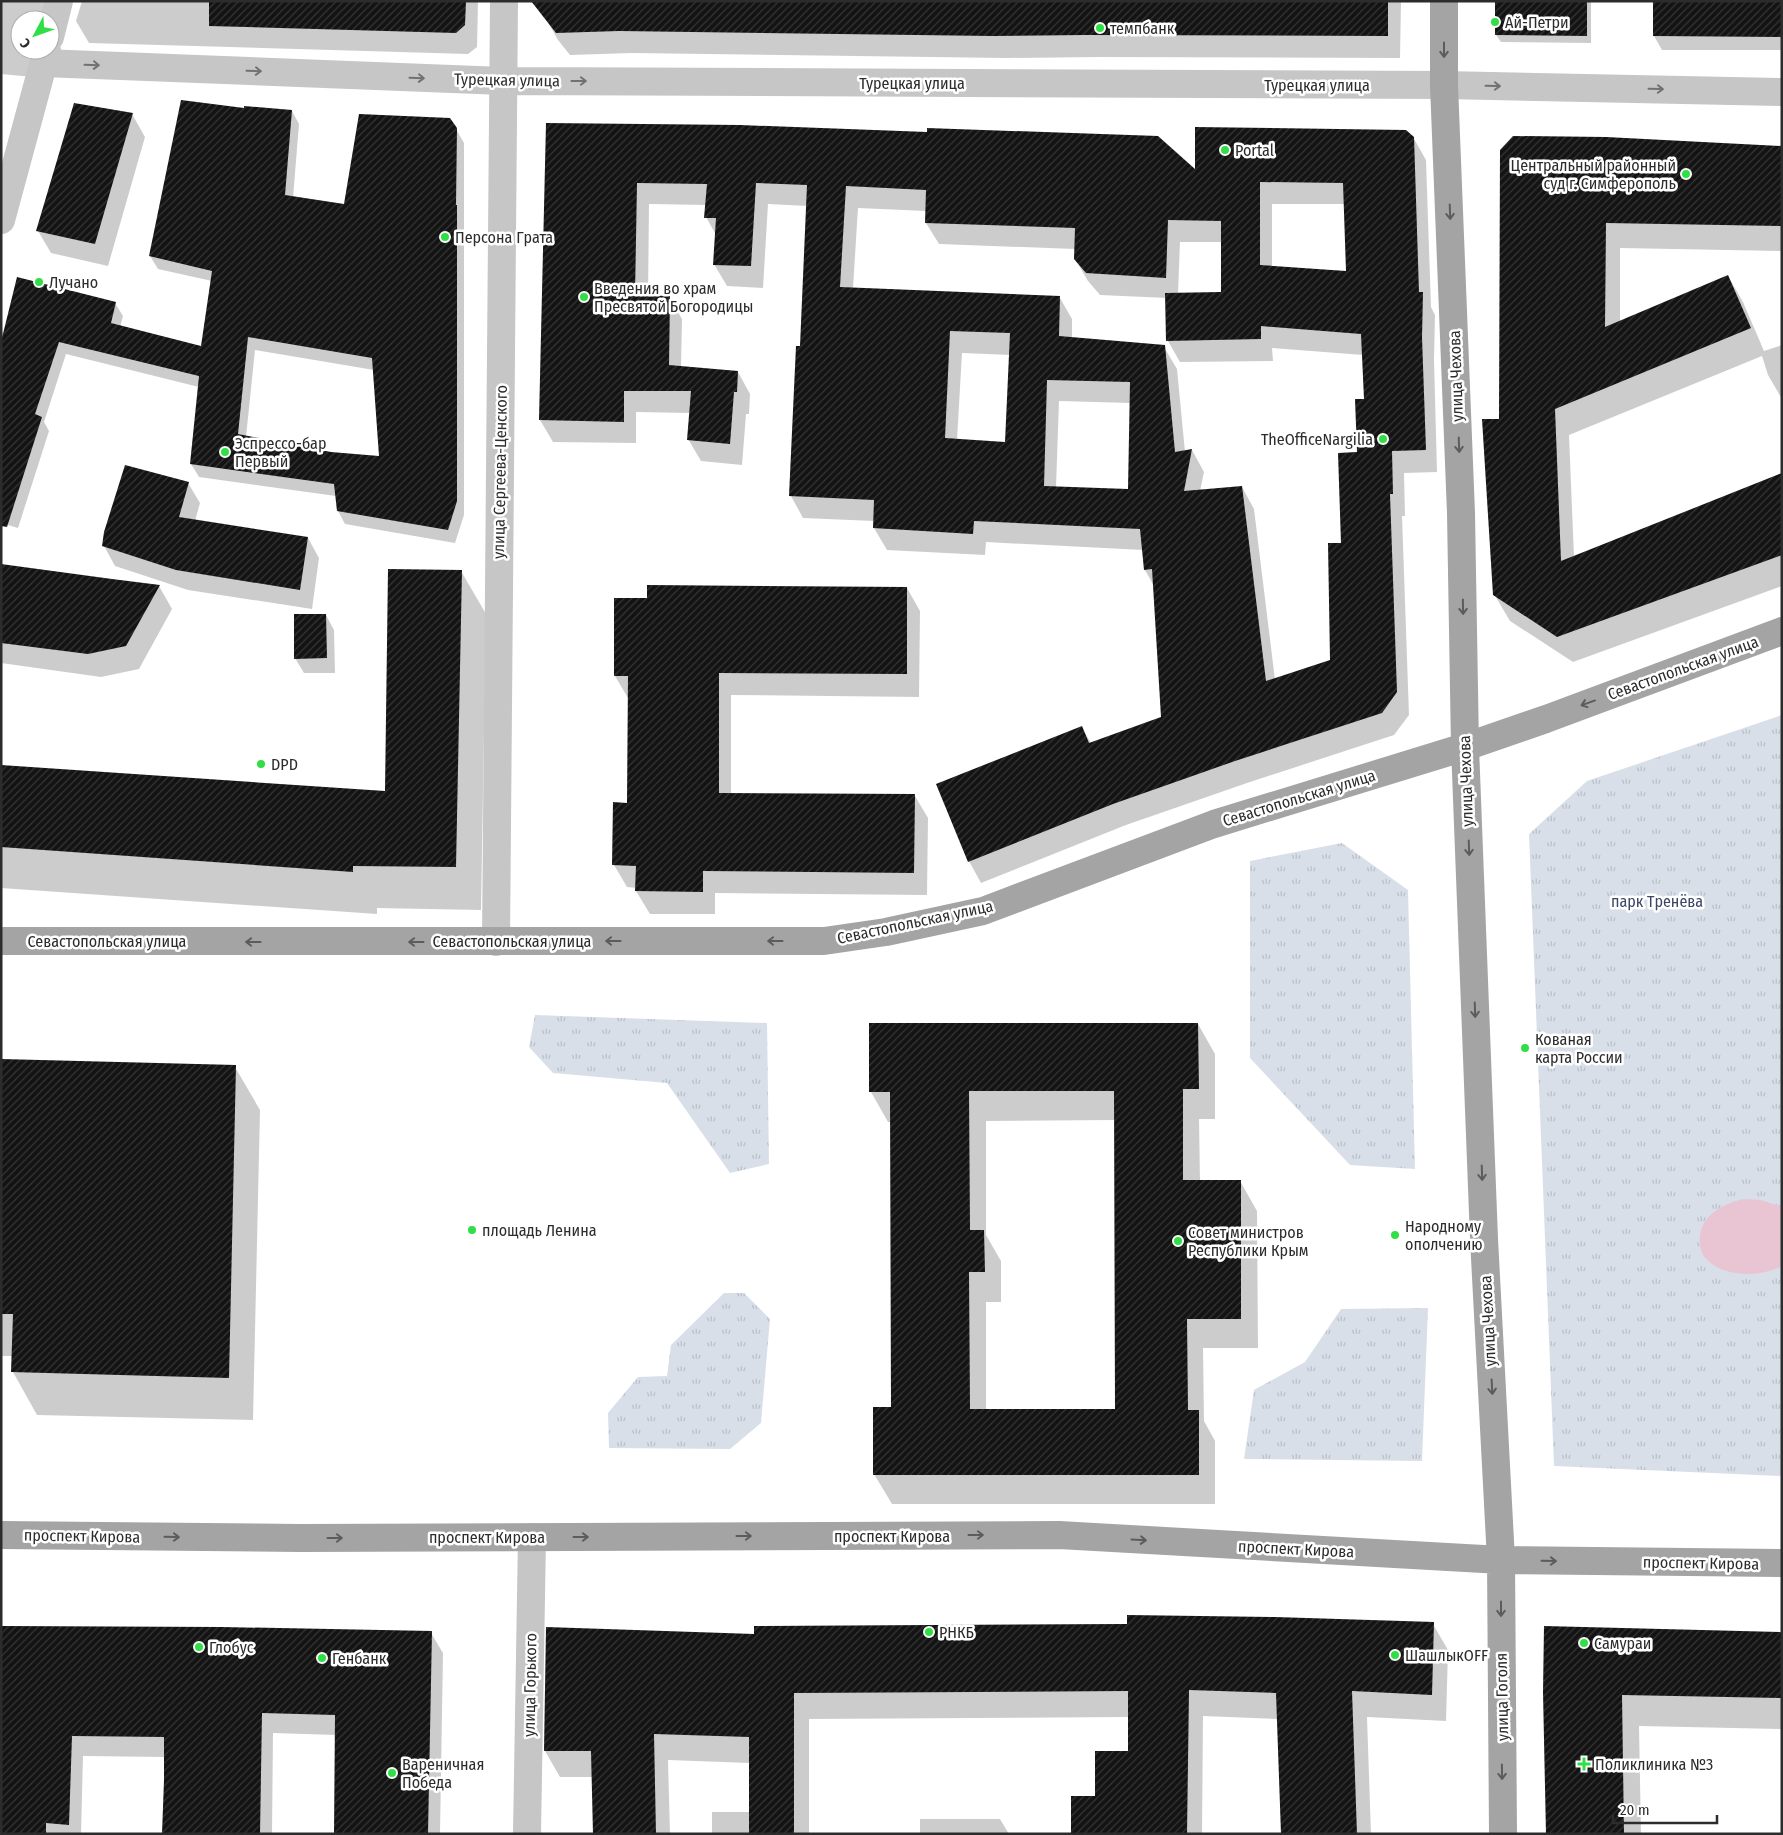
<svg xmlns="http://www.w3.org/2000/svg" width="1783" height="1835" viewBox="0 0 1783 1835" font-family="'Fira Sans Condensed',sans-serif">
  <defs>
    <pattern id="grass-tufts" width="24" height="20" patternUnits="userSpaceOnUse" patternTransform="scale(1.25)"><rect width="24" height="20" fill="#d9dfe9"/><path d="M3 7l-1-3M5 7V3M7 7l1-3M15 17l-1-3M17 17v-4M19 17l1-3" fill="none" stroke="#bac0c8"/></pattern>
    <pattern id="building-hatch" width="6" height="6" patternUnits="userSpaceOnUse" patternTransform="scale(1.25)"><rect width="6" height="6" fill="#131313"/><path d="M-1 1l2-2M0 6l6-6M5 7l2-2" fill="none" stroke="#363636"/></pattern>
  </defs>
  <rect width="100%" height="100%" fill="#fff"/>
  <path fill="url(#grass-tufts)" d="M 1782,715 L 1782,1476 L 1554,1466 L 1529,834 L 1587,781 Z
    M 1342,843 L 1408,890 L 1415,1169 L 1350,1165 L 1250,1058 L 1250,861 Z
    M 535,1015 L 767,1023 L 769,1164 L 730,1173 L 667,1083 L 553,1073 L 529,1047 Z
    M 724,1293 L 744,1293 L 770,1319 L 761,1423 L 730,1449 L 609,1448 L 608,1413 L 638,1377 L 667,1376 L 671,1345 Z
    M 1428,1308 L 1422,1461 L 1244,1459 L 1254,1390 L 1305,1362 L 1341,1309 Z"/>
  <path fill="#e9c5d4" d="M 1744,1199 L 1761,1200 L 1782,1207 L 1782,1266 C 1759,1278 1719,1278 1703,1255 C 1700,1249 1699,1242 1700,1236 C 1702,1214 1725,1203 1744,1199 Z"/>
  <path fill="#0003" fill-rule="evenodd" d="M 1,1 L 48,1 L 44,20 L 20,20 L 20,50 L 39,50 L 33,77 L 1,74 Z
    M 82,1 L 478,1 L 477,47 L 468,54 L 89,43 L 76,21 Z
    M 546,1 L 1401,1 L 1400,58 L 1098,57 L 1006,58 L 632,53 L 570,55 L 558,40 L 545,17 Z
    M 1496,1 L 1591,1 L 1591,43 L 1501,42 L 1496,35 Z
    M 1782,1 L 1782,50 L 1662,50 L 1654,36 Z
    M 245,109 L 292,111 L 299,124 L 293,198 L 345,205 L 456,129 L 464,143 L 464,515 L 455,543 L 345,524 L 338,511 L 336,496 L 199,477 L 191,464 L 199,387 L 66,354 L 44,422 L 49,431 L 18,528 L 1,523 L 1,332 L 5,333 L 115,303 L 123,316 L 120,327 L 202,347 L 212,281 L 158,269 L 150,256 ZM 255,350 L 374,370 L 380,458 L 331,453 L 246,437 Z
    M 132,114 L 145,137 L 108,266 L 51,253 L 38,231 Z
    M 547,124 L 1196,171 L 1413,137 L 1426,160 L 1431,307 L 1435,315 L 1434,360 L 1437,472 L 1404,473 L 1405,516 L 1402,516 L 1409,715 L 1394,735 L 1247,783 L 1126,825 L 981,883 L 969,861 L 1082,728 L 1091,743 L 1162,718 L 1154,586 L 1145,570 L 1143,550 L 986,542 L 985,555 L 887,550 L 874,528 L 874,521 L 803,518 L 791,496 L 802,348 L 808,206 L 768,204 L 763,288 L 727,286 L 714,264 L 716,235 L 706,217 L 706,205 L 649,204 L 648,297 L 669,297 L 682,319 L 681,367 L 738,372 L 750,394 L 749,414 L 746,414 L 742,465 L 701,461 L 688,439 L 690,413 L 636,412 L 636,443 L 553,442 L 540,420 ZM 1272,204 L 1345,204 L 1347,272 L 1272,267 ZM 858,208 L 926,211 L 926,223 L 939,244 L 1075,249 L 1075,259 L 1088,281 L 1100,295 L 1167,298 L 1168,341 L 1180,362 L 1273,361 L 1272,348 L 1363,355 L 1365,400 L 1358,453 L 1342,544 L 1331,661 L 1275,680 L 1254,509 L 1242,487 L 1200,491 L 1204,472 L 1192,450 L 1185,452 L 1177,369 L 1164,347 L 1072,338 L 1072,319 L 1060,298 L 853,288 ZM 1180,242 L 1223,242 L 1222,293 L 1178,294 ZM 962,353 L 1011,355 L 1007,443 L 957,440 ZM 1059,401 L 1131,403 L 1129,490 L 1056,487 Z
    M 1782,148 L 1782,251 L 1620,248 L 1620,322 L 1728,276 L 1743,302 L 1764,351 L 1782,345 L 1782,399 L 1768,375 L 1762,356 L 1569,435 L 1574,557 L 1782,475 L 1782,586 L 1573,662 L 1510,621 L 1494,594 L 1500,420 L 1502,151 Z
    M 188,483 L 200,503 L 195,521 L 308,538 L 319,558 L 312,609 L 188,590 L 115,566 L 104,546 Z
    M 1,565 L 159,586 L 172,609 L 139,669 L 101,677 L 1,663 Z
    M 461,571 L 486,614 L 481,910 L 377,908 L 377,914 L 1,888 L 1,766 L 386,793 Z
    M 907,588 L 920,611 L 919,697 L 731,695 L 731,794 L 915,796 L 928,818 L 927,895 L 715,893 L 715,914 L 650,914 L 636,891 L 637,888 L 627,887 L 614,865 L 628,804 L 628,698 L 615,676 Z
    M 326,615 L 334,630 L 335,673 L 304,673 L 295,658 Z
    M 1198,1024 L 1215,1054 L 1215,1119 L 1199,1119 L 1200,1181 L 1240,1181 L 1257,1211 L 1258,1348 L 1203,1348 L 1204,1421 L 1215,1441 L 1215,1504 L 892,1504 L 874,1474 L 892,1408 L 891,1122 L 888,1122 L 871,1092 ZM 1115,1120 L 1116,1410 L 986,1410 L 986,1302 L 1001,1302 L 1001,1261 L 986,1235 L 986,1121 Z
    M 1,1060 L 235,1067 L 260,1110 L 253,1420 L 37,1415 L 13,1372 L 13,1356 L 1,1356 Z
    M 1433,1624 L 1448,1650 L 1446,1721 L 1367,1717 L 1371,1834 L 1282,1834 L 1278,1719 L 1203,1716 L 1202,1834 L 1072,1834 L 1129,1752 L 1129,1717 L 809,1719 L 809,1834 L 712,1834 L 712,1812 L 750,1812 L 750,1763 L 668,1760 L 670,1834 L 594,1834 L 593,1777 L 560,1777 L 545,1751 L 756,1636 Z
    M 1,1626 L 431,1633 L 443,1653 L 440,1834 L 335,1834 L 336,1735 L 273,1733 L 272,1834 L 163,1834 L 165,1757 L 83,1756 L 81,1834 L 1,1834 Z
    M 1782,1634 L 1782,1729 L 1639,1726 L 1641,1834 L 1547,1834 L 1544,1692 Z
    M 920,1819 L 1000,1819 L 1009,1834 L 920,1834 Z"/>
  <path fill="url(#building-hatch)" fill-rule="evenodd" d="M 209,1 L 466,1 L 465,25 L 456,33 L 209,26 Z
    M 531,1 L 1388,1 L 1388,36 L 1085,35 L 993,36 L 619,31 L 556,33 Z
    M 1495,1 L 1587,1 L 1587,36 L 1495,35 Z
    M 1653,1 L 1782,1 L 1782,37 L 1653,36 Z
    M 181,100 L 244,108 L 244,106 L 292,110 L 285,195 L 344,204 L 359,114 L 450,118 L 457,128 L 456,205 L 457,205 L 457,501 L 448,530 L 337,511 L 334,484 L 190,464 L 199,376 L 59,342 L 35,414 L 42,417 L 7,527 L 1,526 L 1,342 L 17,277 L 116,302 L 111,323 L 201,346 L 212,271 L 149,256 ZM 248,337 L 372,358 L 379,456 L 331,452 L 238,434 Z
    M 74,103 L 133,113 L 95,244 L 36,231 Z
    M 546,123 L 740,125 L 927,132 L 927,128 L 1158,136 L 1195,169 L 1195,127 L 1406,130 L 1414,137 L 1419,292 L 1423,292 L 1422,337 L 1426,450 L 1392,451 L 1393,494 L 1390,494 L 1397,692 L 1382,713 L 1235,761 L 1113,804 L 968,862 L 936,784 L 1082,726 L 1089,743 L 1161,717 L 1152,569 L 1144,570 L 1140,529 L 974,521 L 973,534 L 873,528 L 874,500 L 789,496 L 796,346 L 800,346 L 807,185 L 756,183 L 751,266 L 713,265 L 716,218 L 704,218 L 707,184 L 637,183 L 635,295 L 670,296 L 669,365 L 738,371 L 737,392 L 734,392 L 730,444 L 687,440 L 691,391 L 624,391 L 624,422 L 539,420 ZM 1260,182 L 1343,183 L 1346,271 L 1260,265 ZM 846,186 L 926,190 L 925,223 L 1075,228 L 1074,259 L 1086,273 L 1166,278 L 1168,220 L 1221,221 L 1221,292 L 1165,293 L 1166,341 L 1261,339 L 1261,326 L 1361,334 L 1364,399 L 1355,399 L 1357,452 L 1338,453 L 1341,543 L 1328,543 L 1330,660 L 1266,681 L 1242,486 L 1184,491 L 1192,449 L 1175,452 L 1165,345 L 1059,336 L 1060,296 L 840,287 ZM 950,331 L 1010,333 L 1005,442 L 945,438 ZM 1047,380 L 1130,382 L 1128,489 L 1044,486 Z
    M 1513,136 L 1606,137 L 1782,146 L 1782,226 L 1606,223 L 1605,327 L 1728,275 L 1751,328 L 1555,409 L 1561,561 L 1782,473 L 1782,555 L 1557,637 L 1493,595 L 1482,419 L 1499,419 L 1500,150 Z
    M 125,465 L 189,482 L 179,517 L 308,537 L 300,590 L 176,570 L 102,546 L 104,532 Z
    M 1,564 L 112,579 L 160,585 L 126,646 L 88,654 L 1,643 Z
    M 388,569 L 462,570 L 456,867 L 353,866 L 353,872 L 1,847 L 1,765 L 385,791 Z
    M 647,585 L 907,587 L 907,674 L 719,673 L 719,793 L 915,794 L 914,873 L 703,871 L 703,892 L 635,891 L 636,866 L 612,865 L 613,802 L 627,803 L 628,676 L 614,676 L 614,598 L 647,598 Z
    M 294,614 L 326,614 L 327,658 L 294,659 Z
    M 869,1023 L 1198,1023 L 1199,1089 L 1183,1089 L 1183,1180 L 1241,1180 L 1241,1319 L 1187,1319 L 1188,1410 L 1199,1410 L 1199,1475 L 873,1475 L 873,1407 L 891,1407 L 890,1092 L 869,1092 ZM 969,1091 L 1114,1091 L 1115,1409 L 970,1409 L 969,1272 L 985,1272 L 984,1230 L 970,1230 Z
    M 1,1059 L 236,1065 L 229,1378 L 11,1372 L 13,1314 L 1,1314 Z
    M 1127,1615 L 1275,1617 L 1434,1622 L 1432,1695 L 1352,1691 L 1357,1834 L 1281,1834 L 1276,1693 L 1189,1690 L 1187,1834 L 1071,1834 L 1071,1796 L 1095,1796 L 1095,1751 L 1128,1751 L 1128,1691 L 794,1693 L 794,1834 L 749,1834 L 749,1737 L 654,1734 L 656,1834 L 593,1834 L 591,1751 L 544,1751 L 546,1627 L 754,1634 L 754,1626 L 1127,1624 Z
    M 1,1626 L 222,1627 L 432,1631 L 428,1834 L 334,1834 L 335,1715 L 262,1713 L 260,1834 L 162,1834 L 164,1780 L 164,1737 L 72,1736 L 69,1825 L 46,1823 L 46,1834 L 1,1834 Z
    M 1544,1626 L 1782,1632 L 1782,1698 L 1622,1695 L 1624,1834 L 1546,1834 L 1543,1692 Z"/>
  <g fill="none" stroke-linecap="round" stroke-linejoin="round">
    <path stroke="#c6c6c6" stroke-width="28" d="M 50,37 L 59,1
      M 43,63 L 503,81 L 1444,85 L 1782,92
      M 1,220 L 47,50
      M 496,942 L 504,1
      M 527,1834 L 532,1537"/>
    <path stroke="#a4a4a4" stroke-width="28" d="M 1444,1 L 1444,85 L 1461,513 L 1465,747 L 1484,1239 L 1501,1560 L 1503,1834
      M 1,941 L 824,941 L 886,932 L 983,911 L 1214,824 L 1465,747 L 1546,719 L 1782,631
      M 1,1535 L 301,1538 L 1059,1535 L 1501,1560 L 1782,1563"/>
  </g>
  <defs><path id="oneway-shaft" d="M-6 0H5M1.5-3L5.5 0L1.5 3" fill="none" stroke-width="1.6" stroke-linecap="round" stroke-linejoin="round" transform="scale(1.25)"/></defs>
  <g stroke="#5c5c5c">
    <use href="#oneway-shaft" transform="translate(1444 50) rotate(90)"/>
    <use href="#oneway-shaft" transform="translate(1450 212) rotate(88)"/>
    <use href="#oneway-shaft" transform="translate(1459 445) rotate(88)"/>
    <use href="#oneway-shaft" transform="translate(1463 607) rotate(89)"/>
    <use href="#oneway-shaft" transform="translate(1588 703) rotate(160)"/>
    <use href="#oneway-shaft" transform="translate(1469 848) rotate(88)"/>
    <use href="#oneway-shaft" transform="translate(613 941) rotate(-180)"/>
    <use href="#oneway-shaft" transform="translate(775 941) rotate(-180)"/>
    <use href="#oneway-shaft" transform="translate(253 942) rotate(-180)"/>
    <use href="#oneway-shaft" transform="translate(416 942) rotate(-180)"/>
    <use href="#oneway-shaft" transform="translate(1475 1010) rotate(88)"/>
    <use href="#oneway-shaft" transform="translate(1482 1173) rotate(88)"/>
    <use href="#oneway-shaft" transform="translate(1492 1387) rotate(87)"/>
    <use href="#oneway-shaft" transform="translate(976 1535)"/>
    <use href="#oneway-shaft" transform="translate(744 1536)"/>
    <use href="#oneway-shaft" transform="translate(172 1537) rotate(1)"/>
    <use href="#oneway-shaft" transform="translate(581 1537)"/>
    <use href="#oneway-shaft" transform="translate(335 1538)"/>
    <use href="#oneway-shaft" transform="translate(1139 1540) rotate(3)"/>
    <use href="#oneway-shaft" transform="translate(1549 1561) rotate(1)"/>
    <use href="#oneway-shaft" transform="translate(1501 1609) rotate(90)"/>
    <use href="#oneway-shaft" transform="translate(1502 1772) rotate(89)"/>
  </g>
  <g stroke="#717171">
    <use href="#oneway-shaft" transform="translate(92 65) rotate(2)"/>
    <use href="#oneway-shaft" transform="translate(254 71) rotate(2)"/>
    <use href="#oneway-shaft" transform="translate(417 78) rotate(2)"/>
    <use href="#oneway-shaft" transform="translate(579 81)"/>
    <use href="#oneway-shaft" transform="translate(1493 86) rotate(1)"/>
    <use href="#oneway-shaft" transform="translate(1656 89) rotate(1)"/>
  </g>
  <g fill="#32de47" stroke="#fff" stroke-width="2">
    <circle cx="1495" cy="22" r="5"/>
    <circle cx="1100" cy="28" r="5"/>
    <circle cx="1225" cy="150" r="5"/>
    <circle cx="1686" cy="174" r="5"/>
    <circle cx="445" cy="237" r="5"/>
    <circle cx="39" cy="282" r="5"/>
    <circle cx="584" cy="297" r="5"/>
    <circle cx="1383" cy="439" r="5"/>
    <circle cx="225" cy="452" r="5"/>
    <circle cx="261" cy="764" r="5"/>
    <circle cx="1525" cy="1048" r="5"/>
    <circle cx="472" cy="1230" r="5"/>
    <circle cx="1395" cy="1235" r="5"/>
    <circle cx="1178" cy="1241" r="5"/>
    <circle cx="929" cy="1632" r="5"/>
    <circle cx="1584" cy="1643" r="5"/>
    <circle cx="199" cy="1647" r="5"/>
    <circle cx="1395" cy="1655" r="5"/>
    <circle cx="322" cy="1658" r="5"/>
    <path d="M1581.5 1756.5h5v5h5v5h-5v5h-5v-5h-5v-5h5z"/>
    <circle cx="392" cy="1773" r="5"/>
  </g>
  <g text-anchor="middle" dominant-baseline="central" stroke-width="5" stroke-linejoin="round" paint-order="stroke">
    <g font-size="16" fill="#2c2c2c" stroke="#fff" text-anchor="start">
      <text x="1505" y="22">Ай-Петри</text>
      <text x="1110" y="28">темпбанк</text>
      <text x="1235" y="150">Portal</text>
      <text x="1676" y="165" text-anchor="end">Центральный районный<tspan x="1676" dy="18">суд г. Симферополь</tspan></text>
      <text x="455" y="237">Персона Грата</text>
      <text x="49" y="282">Лучано</text>
      <text x="594" y="288">Введения во храм<tspan x="594" dy="18">Пресвятой Богородицы</tspan></text>
      <text x="1373" y="439" text-anchor="end">TheOfficeNargilia</text>
      <text x="235" y="443">Эспрессо-бар<tspan x="235" dy="18">Первый</tspan></text>
      <text x="271" y="764">DPD</text>
      <text x="1535" y="1039">Кованая<tspan x="1535" dy="18">карта России</tspan></text>
      <text x="1405" y="1226">Народному<tspan x="1405" dy="18">ополчению</tspan></text>
      <text x="482" y="1230">площадь Ленина</text>
      <text x="1188" y="1232">Совет министров<tspan x="1188" dy="18">Республики Крым</tspan></text>
      <text x="939" y="1632">РНКБ</text>
      <text x="1594" y="1643">Самураи</text>
      <text x="209" y="1647">Глобус</text>
      <text x="1405" y="1655">ШашлыкOFF</text>
      <text x="332" y="1658">Генбанк</text>
      <text x="402" y="1764">Вареничная<tspan x="402" dy="18">Победа</tspan></text>
      <text x="1595" y="1764">Поликлиника №3</text>
    </g>
    <g font-size="16" fill="#2c2c2c" stroke="#fff">
      <text transform="translate(507 80) rotate(1)">Турецкая улица</text>
      <text x="912" y="83">Турецкая улица</text>
      <text x="1317" y="85">Турецкая улица</text>
      <text transform="translate(1456 376) rotate(-92)">улица Чехова</text>
      <text transform="translate(500 472) rotate(-89)">улица Сергеева-Ценского</text>
      <text transform="translate(1683 668) rotate(-20)">Севастопольская улица</text>
      <text transform="translate(1466 781) rotate(-92)">улица Чехова</text>
      <text transform="translate(1299 798) rotate(-17)">Севастопольская улица</text>
      <text transform="translate(915 922) rotate(-12)">Севастопольская улица</text>
      <text x="107" y="941">Севастопольская улица</text>
      <text x="512" y="941">Севастопольская улица</text>
      <text transform="translate(1488 1321) rotate(-93)">улица Чехова</text>
      <text transform="translate(82 1536) rotate(1)">проспект Кирова</text>
      <text x="892" y="1536">проспект Кирова</text>
      <text x="487" y="1537">проспект Кирова</text>
      <text transform="translate(1296 1549) rotate(3)">проспект Кирова</text>
      <text transform="translate(1701 1563) rotate(1)">проспект Кирова</text>
      <text transform="translate(530 1685) rotate(-89)">улица Горького</text>
      <text transform="translate(1502 1697) rotate(-91)">улица Гоголя</text>
    </g>
    <g font-size="16" fill="#3b4765" stroke="#fff">
      <text x="1657" y="901">парк Тренёва</text>
    </g>
  </g>
  <rect width="1783" height="1835" fill="none" stroke="#2c2c2c" stroke-width="5"/>
  <g transform="translate(35 35) rotate(229)"><circle r="24" fill="#ffffff" stroke="#ababab"/>
  <path d="M0-4L9 19L0 12L-9 19Z" fill="#32de47"/>
  <text y="-8" font-size="14" font-weight="bold" text-anchor="middle" fill="#2c2c2c">С</text>
  </g>
  <path d="M1613 1815v8h104v-8" fill="none" stroke="#2c2c2c" stroke-width="2.5"/>
  <text x="1620" y="1815" font-size="15" fill="#2c2c2c" stroke="#ffffff" stroke-width="4" paint-order="stroke">20 m</text>
</svg>
